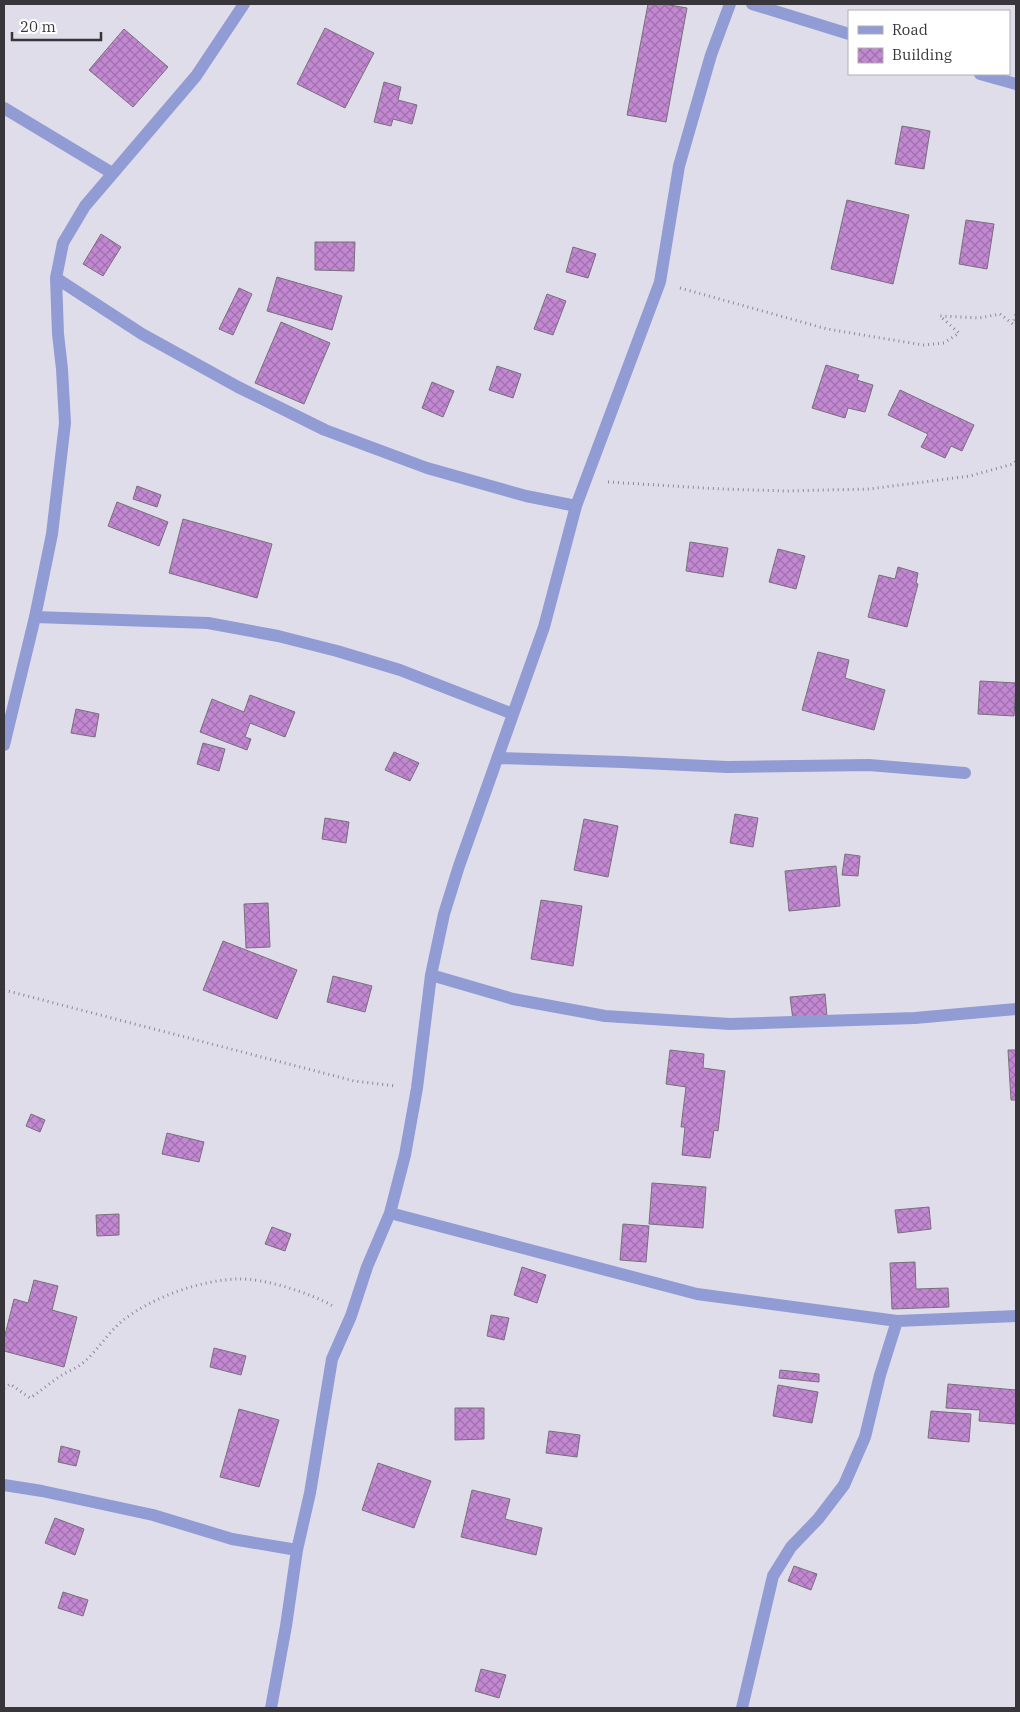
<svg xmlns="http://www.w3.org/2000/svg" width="1020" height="1712" viewBox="0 0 1020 1712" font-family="'IBM Plex Serif',serif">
  <defs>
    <pattern id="building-cross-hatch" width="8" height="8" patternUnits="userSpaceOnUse" patternTransform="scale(1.25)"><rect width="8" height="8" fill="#c388d2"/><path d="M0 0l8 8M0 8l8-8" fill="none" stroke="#9f70ac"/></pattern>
  </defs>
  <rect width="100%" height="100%" fill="#e0ddea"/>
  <path fill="url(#building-cross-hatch)" stroke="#78707a" d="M 648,4 L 664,4 L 687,8 L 666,122 L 627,115 Z
    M 325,28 L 374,53 L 345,108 L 297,84 Z
    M 124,29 L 168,67 L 133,107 L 89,70 Z
    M 384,82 L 401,87 L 398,100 L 417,105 L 412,124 L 393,119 L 391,126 L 374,122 Z
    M 902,126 L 930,131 L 924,169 L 895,164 Z
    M 847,200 L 909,215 L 893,284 L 831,269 Z
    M 966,220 L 994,224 L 987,269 L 959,264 Z
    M 101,234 L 121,247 L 103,276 L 83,264 Z
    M 315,242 L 355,242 L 354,271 L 315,270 Z
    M 573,247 L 596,254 L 588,278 L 566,272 Z
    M 277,277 L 342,296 L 332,330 L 267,311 Z
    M 239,288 L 252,294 L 233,335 L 219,329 Z
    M 547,294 L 566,301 L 553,335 L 534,329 Z
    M 281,322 L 330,343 L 304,404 L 255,383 Z
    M 826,365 L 859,375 L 857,380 L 873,385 L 865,412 L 848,408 L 845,418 L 812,408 Z
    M 497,366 L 521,374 L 513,398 L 489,390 Z
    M 432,382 L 454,391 L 443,417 L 422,408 Z
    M 900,390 L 974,425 L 962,451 L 951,446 L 945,458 L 921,447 L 928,434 L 888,415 Z
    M 137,486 L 161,495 L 157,507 L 133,499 Z
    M 117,502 L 168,522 L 159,546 L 108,526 Z
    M 183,519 L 272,544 L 257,598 L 169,573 Z
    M 690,542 L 728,548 L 723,577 L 686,571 Z
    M 778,549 L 805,556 L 796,589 L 769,582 Z
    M 898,567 L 918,573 L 916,583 L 918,584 L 907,627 L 868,617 L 879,575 L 895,579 Z
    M 818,652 L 849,660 L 845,678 L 885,690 L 874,730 L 802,710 Z
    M 980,681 L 1016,683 L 1014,716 L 978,714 Z
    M 250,695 L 295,712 L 285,737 L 250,723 L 245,737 L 251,739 L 247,750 L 200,732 L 212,699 L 244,712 Z
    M 76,709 L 99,714 L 95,737 L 71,733 Z
    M 203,743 L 225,749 L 219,771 L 197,764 Z
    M 394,752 L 419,763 L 410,781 L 385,770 Z
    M 735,814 L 758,818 L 753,847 L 730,843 Z
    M 325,818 L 349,822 L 346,843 L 322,839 Z
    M 584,819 L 618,826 L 608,877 L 574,870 Z
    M 845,854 L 860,856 L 858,876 L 842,875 Z
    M 836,866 L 840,906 L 789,911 L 785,871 Z
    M 541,900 L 582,906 L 573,966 L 531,959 Z
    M 268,903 L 270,947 L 246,948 L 244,904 Z
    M 223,941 L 297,970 L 277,1019 L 203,990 Z
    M 333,976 L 372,986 L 365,1012 L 327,1002 Z
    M 825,994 L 827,1017 L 793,1020 L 790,997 Z
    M 670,1050 L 704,1054 L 703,1068 L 725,1071 L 718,1131 L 714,1130 L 710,1158 L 682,1155 L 685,1127 L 681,1127 L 686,1087 L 666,1084 Z
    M 1008,1050 L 1016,1050 L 1016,1100 L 1011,1100 Z
    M 31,1114 L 45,1120 L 40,1132 L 26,1126 Z
    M 167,1133 L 204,1142 L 199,1162 L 162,1154 Z
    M 652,1183 L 706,1187 L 703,1228 L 649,1224 Z
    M 929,1207 L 931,1229 L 898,1233 L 895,1210 Z
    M 119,1214 L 119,1235 L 97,1236 L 96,1215 Z
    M 623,1224 L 649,1226 L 646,1262 L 620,1260 Z
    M 272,1227 L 291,1234 L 285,1251 L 265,1244 Z
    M 915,1262 L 916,1289 L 948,1288 L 949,1307 L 892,1309 L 890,1263 Z
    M 522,1267 L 546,1275 L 537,1303 L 514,1295 Z
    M 34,1280 L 58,1286 L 52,1310 L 77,1317 L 64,1367 L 4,1351 L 4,1339 L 14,1299 L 28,1303 Z
    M 491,1315 L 509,1318 L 504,1340 L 487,1336 Z
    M 214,1348 L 246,1356 L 241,1375 L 210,1367 Z
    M 780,1370 L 819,1374 L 819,1382 L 779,1378 Z
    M 948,1384 L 1016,1390 L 1016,1424 L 979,1421 L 980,1410 L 946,1408 Z
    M 778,1385 L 818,1392 L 812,1423 L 773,1416 Z
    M 455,1408 L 484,1408 L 484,1439 L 455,1440 Z
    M 239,1409 L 279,1420 L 259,1487 L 220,1477 Z
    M 931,1411 L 971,1414 L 969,1442 L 928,1438 Z
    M 549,1431 L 580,1435 L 577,1457 L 546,1453 Z
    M 61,1446 L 80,1451 L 76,1466 L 58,1462 Z
    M 378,1463 L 431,1481 L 414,1528 L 362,1510 Z
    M 472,1490 L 510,1499 L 505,1519 L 542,1528 L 536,1555 L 461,1537 Z
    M 55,1518 L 84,1529 L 75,1555 L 45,1543 Z
    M 794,1566 L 817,1574 L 811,1590 L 788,1581 Z
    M 63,1592 L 88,1600 L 83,1616 L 58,1608 Z
    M 481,1669 L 506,1675 L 499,1698 L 475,1691 Z"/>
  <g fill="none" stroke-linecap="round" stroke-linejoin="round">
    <path stroke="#8c8a93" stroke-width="3" stroke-dasharray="1 4" stroke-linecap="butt" d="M 680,288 L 827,329 L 923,345 L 944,343 L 959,333 L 940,316 L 979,318 L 1000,314 L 1013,324 L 1016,313
      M 608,482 L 721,489 L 786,491 L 869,489 L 970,476 L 1013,464 L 1016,461
      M 4,990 L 354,1081 L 396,1086
      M 4,1388 L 10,1384 L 30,1398 C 41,1391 51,1382 62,1375 C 69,1371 77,1368 84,1362 C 98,1350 107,1334 121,1322 C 150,1298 200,1280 238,1279 C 264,1278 310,1293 333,1306"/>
    <path stroke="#929cd4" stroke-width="12" d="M 752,4 L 849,34
      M 980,74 L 1016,84
      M 4,108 L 112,173
      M 56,278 L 142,334 L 238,387 L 325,430 L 427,468 L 526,496 L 576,506
      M 35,617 L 208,623 L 278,636 L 337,651 L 400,670 L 513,714
      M 4,745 L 35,617 L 52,534 L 65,423 L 62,369 L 58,334 L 56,278 L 63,243 L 85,206 L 196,76 L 244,4
      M 499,758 L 622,762 L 727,767 L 869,765 L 965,773
      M 431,975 L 513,999 L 605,1016 L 730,1024 L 915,1018 L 1016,1009
      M 390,1213 L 697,1294 L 897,1321 L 1016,1316
      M 4,1485 L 42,1491 L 153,1515 L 232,1539 L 297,1550
      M 271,1708 L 286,1626 L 297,1550 L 310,1493 L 332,1359 L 351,1316 L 367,1267 L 390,1213 L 405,1155 L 417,1088 L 431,975 L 444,914 L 459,866 L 544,627 L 576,506 L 660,282 L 679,166 L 711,55 L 730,4
      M 742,1708 L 773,1576 L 791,1547 L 818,1519 L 844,1485 L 865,1437 L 880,1375 L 897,1321"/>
  </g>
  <rect width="1020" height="1712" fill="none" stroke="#38363b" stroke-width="10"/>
  <rect x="848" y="10" width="162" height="65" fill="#ffffff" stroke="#afafb1"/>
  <rect x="858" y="26" width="25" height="8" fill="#929cd4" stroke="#afafb1"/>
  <text x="892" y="35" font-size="15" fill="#38363b">Road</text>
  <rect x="858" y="48" width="25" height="15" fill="url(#building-cross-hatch)" stroke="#afafb1"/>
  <text x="892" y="60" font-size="15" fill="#38363b">Building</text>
  <path d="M12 32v8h89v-8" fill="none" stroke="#38363b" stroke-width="2.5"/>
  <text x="20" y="32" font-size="15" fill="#38363b" stroke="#ffffff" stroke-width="4" paint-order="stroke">20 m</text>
</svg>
